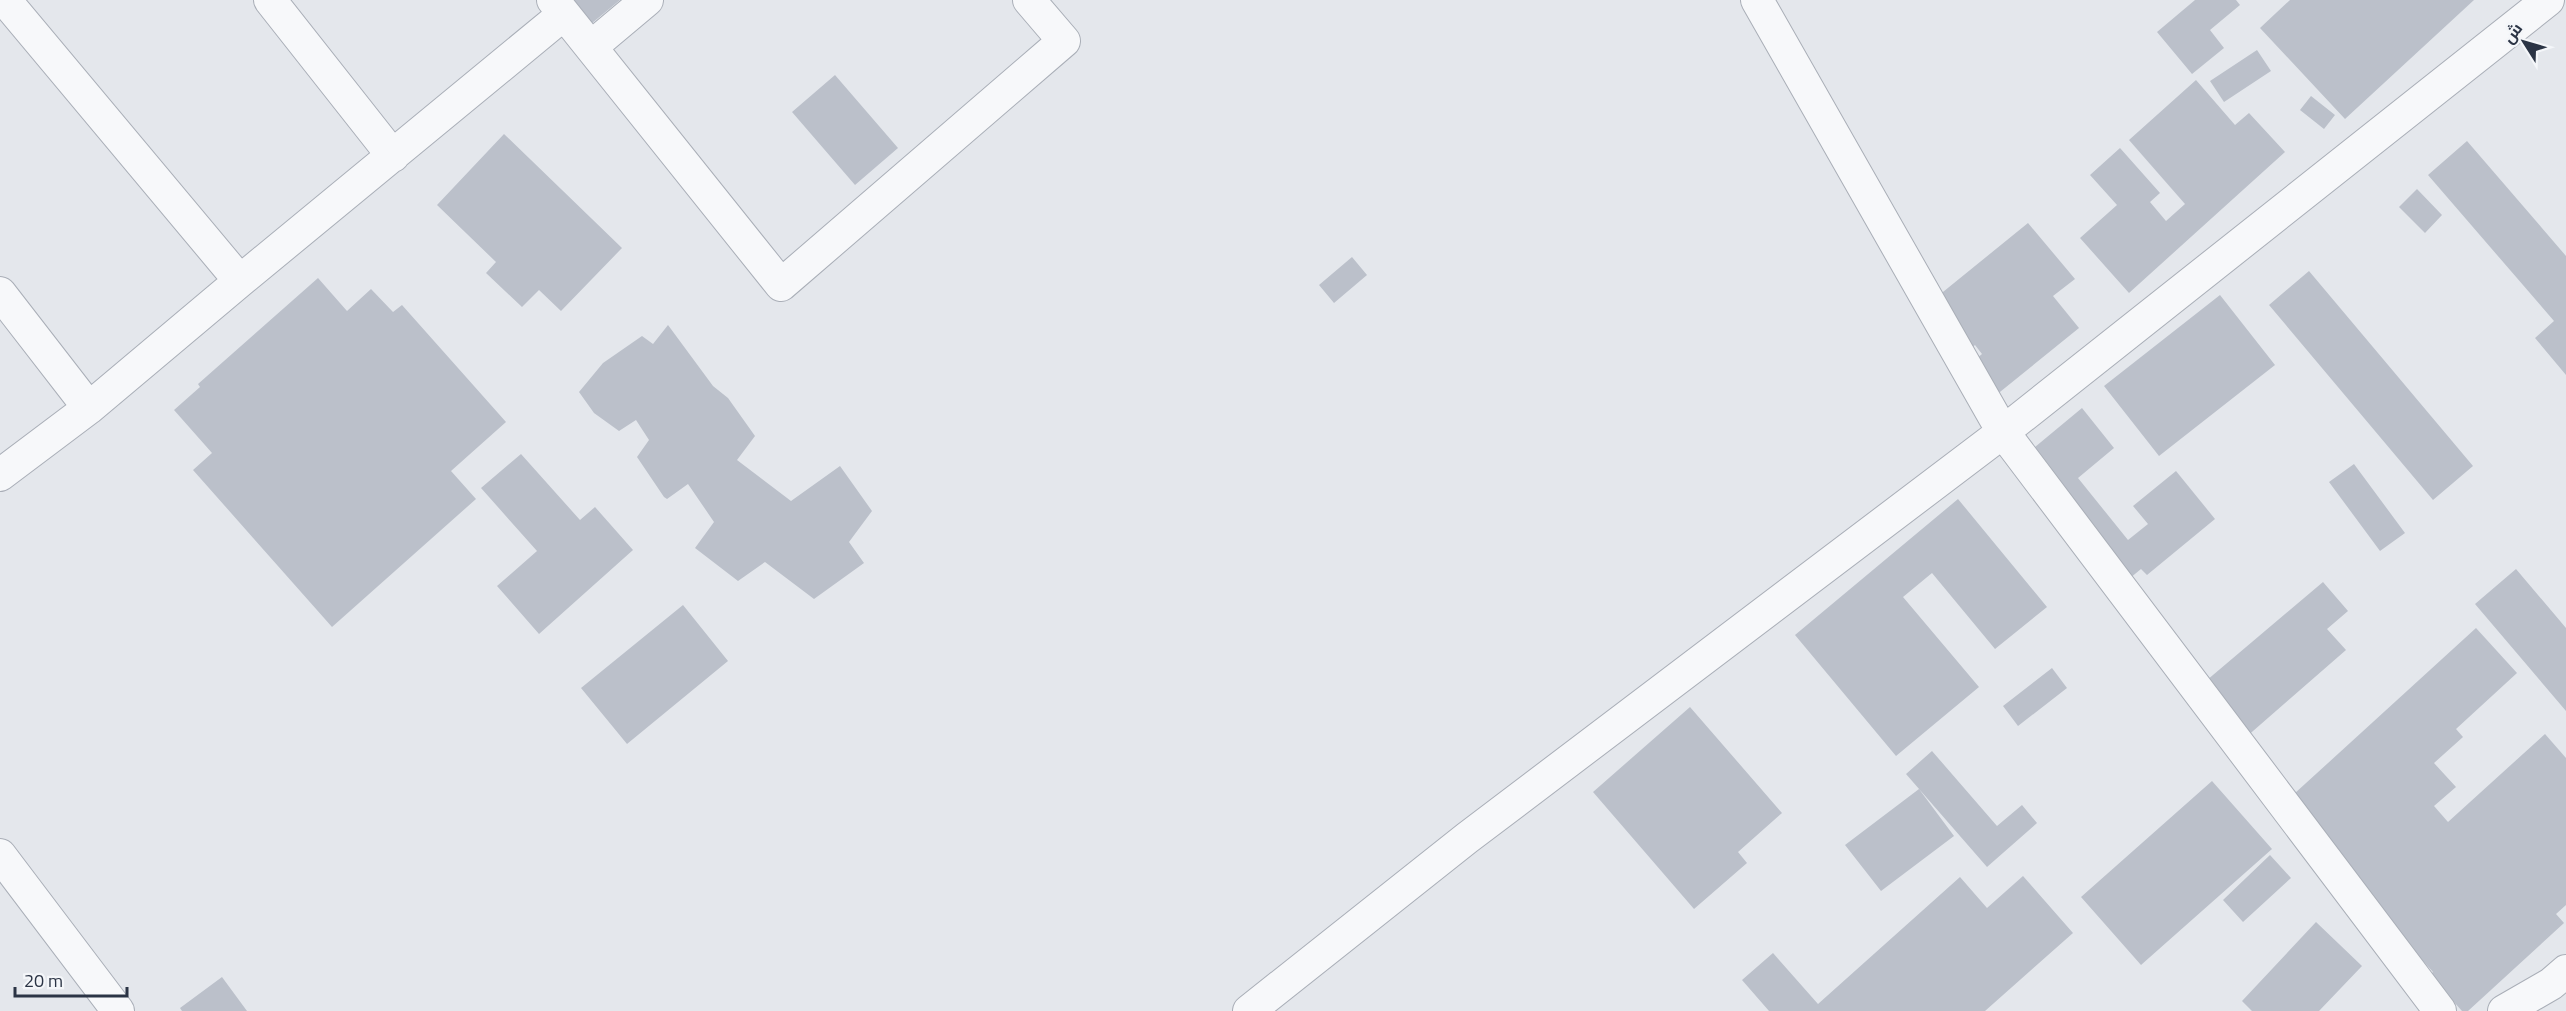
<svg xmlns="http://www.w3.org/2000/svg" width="2566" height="1011" viewBox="0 0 2566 1011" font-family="'Titillium Web',Cairo,sans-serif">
  <rect width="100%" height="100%" fill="#e4e7ec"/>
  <path fill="#bbc0ca" d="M 563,0 L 620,0 L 586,28 Z
    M 2195,0 L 2236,0 L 2240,5 L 2210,30 L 2224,48 L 2192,74 L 2157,32 Z
    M 2290,0 L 2474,0 L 2345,119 L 2260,28 Z
    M 2257,50 L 2271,71 L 2224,102 L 2210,81 Z
    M 835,75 L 898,148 L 855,185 L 792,112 Z
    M 2196,80 L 2235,125 L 2249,113 L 2285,152 L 2129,293 L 2080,238 L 2117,205 L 2090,175 L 2120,148 L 2160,193 L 2150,202 L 2166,221 L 2185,204 L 2129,140 Z
    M 2311,96 L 2335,115 L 2324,129 L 2300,110 Z
    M 504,134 L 622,248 L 561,311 L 539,290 L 522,307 L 486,273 L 496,262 L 437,205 Z
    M 2467,141 L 2566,256 L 2566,375 L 2535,338 L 2554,321 L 2428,175 Z
    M 2417,189 L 2442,215 L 2425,233 L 2399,207 Z
    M 2028,223 L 2075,279 L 2053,296 L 2079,328 L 1990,400 L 1965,368 L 1982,354 L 1975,345 L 1960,357 L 1922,309 Z
    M 1352,257 L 1367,275 L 1334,303 L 1319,285 Z
    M 2309,271 L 2473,466 L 2433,500 L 2269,305 Z
    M 318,278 L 347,311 L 371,289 L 393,312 L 402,305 L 506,422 L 451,471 L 476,499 L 332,627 L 193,470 L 212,453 L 174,410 L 200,387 L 198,384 Z
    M 2220,295 L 2275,365 L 2159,456 L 2104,386 Z
    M 668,325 L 713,386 L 728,398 L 755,436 L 737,460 L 791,501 L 840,466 L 872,511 L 849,542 L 864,563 L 814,599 L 765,562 L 738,581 L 695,548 L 714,522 L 688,484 L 667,499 L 664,497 L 637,457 L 649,440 L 636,420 L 619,431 L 594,413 L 579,392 L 603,363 L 642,336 L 653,344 Z
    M 2082,408 L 2114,448 L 2078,478 L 2128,540 L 2148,524 L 2133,506 L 2176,471 L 2215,519 L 2147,575 L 2141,569 L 2124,583 L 2024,456 Z
    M 521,454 L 580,520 L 595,507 L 633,550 L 539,634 L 497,586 L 537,551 L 481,488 Z
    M 2354,464 L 2405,533 L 2380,551 L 2329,482 Z
    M 1958,499 L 2047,607 L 1995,649 L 1932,573 L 1903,597 L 1979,687 L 1896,756 L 1795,635 Z
    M 2516,569 L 2566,628 L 2566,711 L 2475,604 Z
    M 2323,582 L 2348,611 L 2327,629 L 2346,650 L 2245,738 L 2200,686 Z
    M 683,605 L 728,661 L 627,744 L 581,688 Z
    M 2476,628 L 2517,673 L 2456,729 L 2463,737 L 2434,763 L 2456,787 L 2434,806 L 2448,822 L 2545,734 L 2566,758 L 2566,905 L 2556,914 L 2564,923 L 2468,1011 L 2462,1011 L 2430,975 L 2433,972 L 2282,805 Z
    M 2052,668 L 2067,688 L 2018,726 L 2003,706 Z
    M 1690,707 L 1782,813 L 1738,852 L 1747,863 L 1694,909 L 1593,792 Z
    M 1932,751 L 1997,826 L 2022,805 L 2037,823 L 1987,867 L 1906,774 Z
    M 2212,781 L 2272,849 L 2141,965 L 2081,897 Z
    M 1919,789 L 1954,836 L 1881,891 L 1845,845 Z
    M 2270,855 L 2291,878 L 2243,922 L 2223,900 Z
    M 2023,876 L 2073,933 L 1985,1011 L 1769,1011 L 1742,980 L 1773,953 L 1818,1004 L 1960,877 L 1987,908 Z
    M 2316,922 L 2362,966 L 2319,1011 L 2252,1011 L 2242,1001 Z
    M 222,977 L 247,1011 L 182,1011 L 180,1008 Z"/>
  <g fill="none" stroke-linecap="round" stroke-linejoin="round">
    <g stroke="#a9aeb7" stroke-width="34">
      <path id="minor" d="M 5,0 L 240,281
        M 270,0 L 393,156
        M 553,0 L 781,285 L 1064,41 L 1029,0
        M 1757,0 L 2003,432 L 2440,1011
        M 591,47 L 647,0
        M 0,293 L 89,408
        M 0,475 L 89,408 L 240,281 L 564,14
        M 0,855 L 118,1011
        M 1249,1011 L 1467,838 L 2003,432 L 2548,0
        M 2504,1011 L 2551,984 L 2566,971"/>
    </g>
    <use href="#minor" stroke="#f7f8fa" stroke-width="32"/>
  </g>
  <g transform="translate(2524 42) rotate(307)" stroke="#f4f6f9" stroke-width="4.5" paint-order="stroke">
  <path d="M0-4.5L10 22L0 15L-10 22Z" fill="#2b3445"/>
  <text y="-9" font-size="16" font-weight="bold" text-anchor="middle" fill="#2b3445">ش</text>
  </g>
  <path d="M15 987v9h112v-9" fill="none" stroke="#2b3445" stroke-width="3"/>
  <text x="24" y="987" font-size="18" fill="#2b3445" stroke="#f4f6f9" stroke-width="4.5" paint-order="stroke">20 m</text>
</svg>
